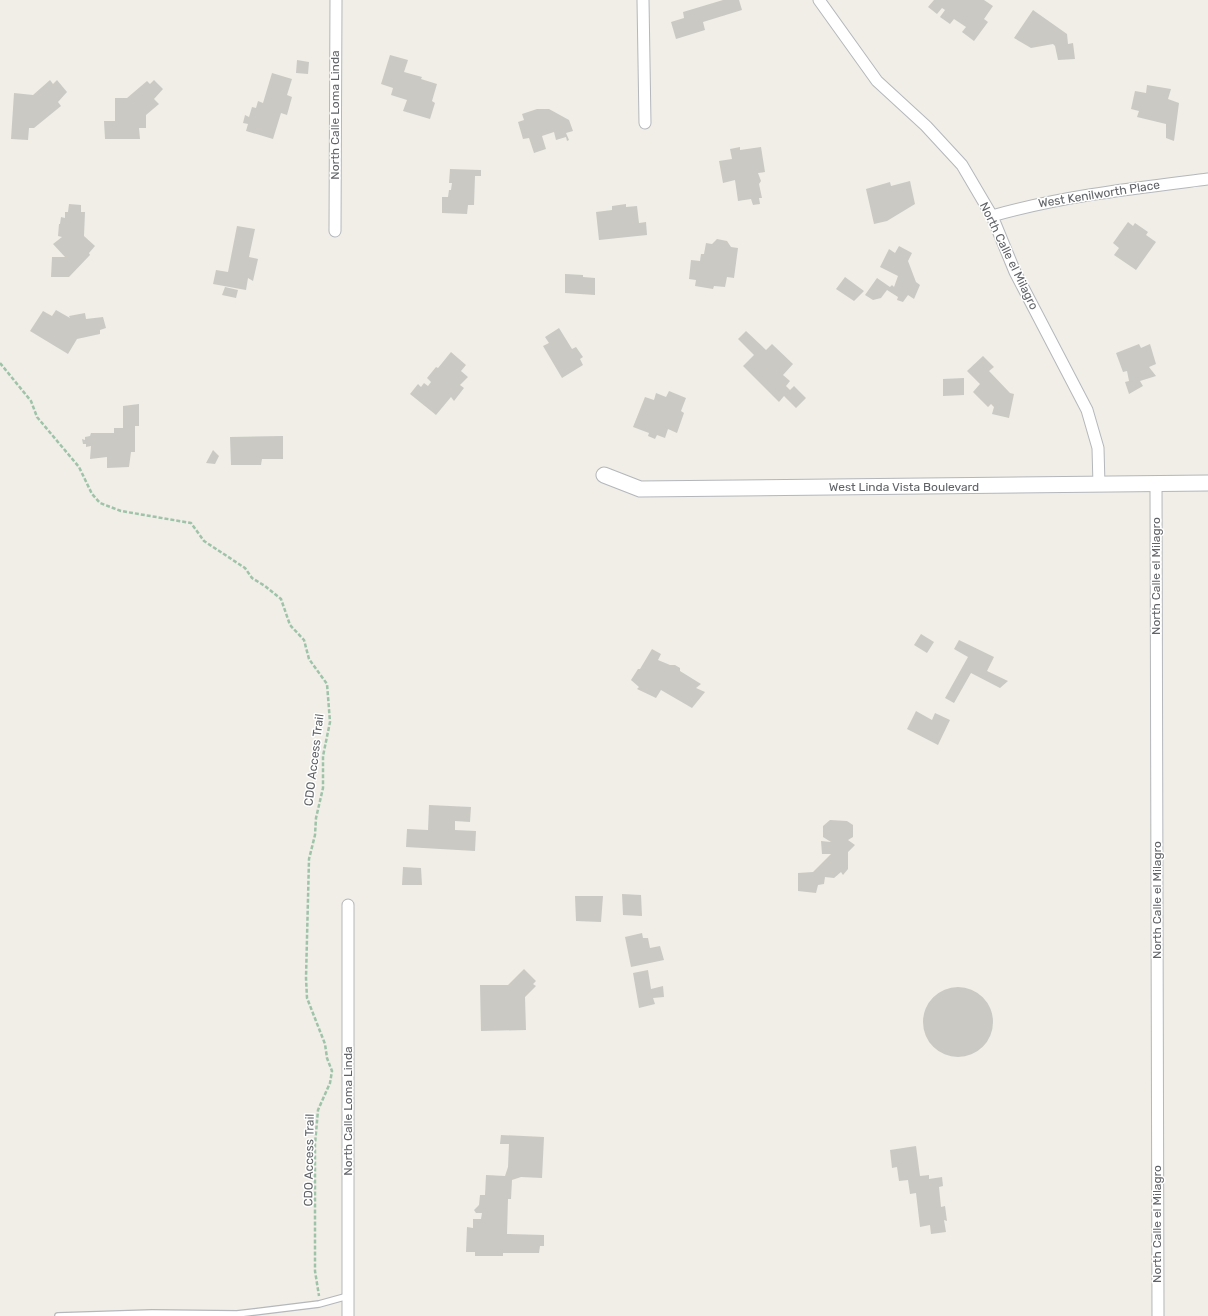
<svg xmlns="http://www.w3.org/2000/svg" width="1208" height="1316" viewBox="0 0 1208 1316" font-family="Rubik,sans-serif">
  <rect width="100%" height="100%" fill="#f0eee7"/>
  <path fill="#cbc9c4" d="M 723,0 L 739,0 L 742,10 L 703,22 L 705,30 L 676,39 L 671,22 L 684,18 L 683,12 Z
    M 934,0 L 984,0 L 993,6 L 984,19 L 988,22 L 974,41 L 962,32 L 966,27 L 954,19 L 950,24 L 940,17 L 945,10 L 942,8 L 937,14 L 928,7 Z
    M 1033,10 L 1067,34 L 1068,44 L 1073,43 L 1075,59 L 1058,60 L 1055,46 L 1053,44 L 1031,48 L 1014,38 Z
    M 390,55 L 408,60 L 404,72 L 422,77 L 421,79 L 437,84 L 432,101 L 435,103 L 430,119 L 403,111 L 407,100 L 391,95 L 393,88 L 381,84 Z
    M 297,60 L 309,62 L 308,74 L 296,73 Z
    M 272,73 L 292,79 L 287,95 L 292,97 L 287,115 L 281,113 L 273,139 L 246,131 L 248,124 L 243,123 L 245,115 L 249,117 L 252,107 L 256,108 L 258,101 L 263,103 Z
    M 50,80 L 53,84 L 57,80 L 67,92 L 58,102 L 61,106 L 34,128 L 29,128 L 28,140 L 11,139 L 14,93 L 33,95 Z
    M 154,80 L 163,89 L 154,99 L 159,104 L 146,115 L 146,128 L 139,128 L 140,139 L 105,139 L 104,121 L 115,121 L 115,98 L 127,98 L 147,81 L 150,84 Z
    M 1147,85 L 1171,89 L 1168,99 L 1179,103 L 1174,141 L 1166,138 L 1166,124 L 1137,117 L 1139,111 L 1131,109 L 1135,91 L 1146,93 Z
    M 537,109 L 549,109 L 569,120 L 573,131 L 566,133 L 569,140 L 567,141 L 566,137 L 556,140 L 554,132 L 542,136 L 546,149 L 534,153 L 529,138 L 523,139 L 518,122 L 524,120 L 522,114 Z
    M 740,147 L 740,150 L 761,147 L 765,172 L 758,173 L 761,181 L 759,184 L 762,198 L 759,198 L 760,204 L 753,205 L 751,199 L 738,201 L 735,180 L 723,183 L 719,161 L 732,159 L 730,149 Z
    M 450,169 L 481,170 L 481,176 L 475,176 L 474,205 L 468,205 L 467,214 L 442,213 L 442,197 L 448,197 L 449,190 L 451,190 L 452,183 L 449,183 Z
    M 910,181 L 915,204 L 887,221 L 874,224 L 866,189 L 890,182 L 891,186 Z
    M 69,204 L 81,205 L 81,212 L 85,212 L 84,236 L 95,246 L 89,253 L 90,255 L 69,277 L 51,277 L 52,257 L 65,257 L 53,244 L 62,237 L 58,236 L 59,224 L 60,224 L 61,217 L 65,218 L 65,212 L 68,212 Z
    M 626,204 L 626,207 L 637,206 L 639,223 L 646,222 L 647,235 L 599,240 L 596,212 L 612,210 L 612,206 Z
    M 1128,222 L 1133,226 L 1135,223 L 1148,232 L 1146,235 L 1156,242 L 1136,270 L 1114,255 L 1119,248 L 1113,243 Z
    M 237,226 L 255,229 L 249,257 L 258,259 L 253,281 L 248,278 L 246,290 L 213,284 L 216,270 L 228,272 Z
    M 717,239 L 727,241 L 731,247 L 738,248 L 734,278 L 727,277 L 725,287 L 714,286 L 713,289 L 695,286 L 696,280 L 689,279 L 691,260 L 700,261 L 701,254 L 704,254 L 706,243 L 712,244 Z
    M 899,246 L 912,253 L 908,261 L 916,282 L 920,285 L 914,299 L 908,295 L 903,302 L 897,300 L 898,297 L 887,290 L 881,298 L 873,300 L 865,295 L 877,278 L 890,287 L 892,285 L 894,287 L 898,276 L 880,267 L 889,249 L 895,253 Z
    M 565,274 L 583,275 L 583,277 L 595,278 L 595,295 L 565,293 Z
    M 845,277 L 864,291 L 854,301 L 836,289 Z
    M 225,287 L 238,290 L 236,298 L 222,295 Z
    M 56,310 L 70,318 L 69,316 L 85,313 L 86,319 L 103,317 L 106,328 L 100,330 L 100,334 L 77,339 L 68,354 L 30,331 L 43,311 L 52,316 Z
    M 559,328 L 572,349 L 576,347 L 583,357 L 580,359 L 583,365 L 562,378 L 543,346 L 549,343 L 545,337 Z
    M 746,331 L 766,350 L 772,344 L 793,364 L 783,375 L 790,381 L 786,386 L 790,390 L 794,386 L 806,398 L 796,408 L 784,396 L 779,402 L 743,366 L 754,355 L 738,339 Z
    M 1139,344 L 1141,348 L 1150,344 L 1156,364 L 1149,367 L 1156,376 L 1140,381 L 1143,386 L 1129,394 L 1125,382 L 1129,381 L 1127,371 L 1123,372 L 1116,353 Z
    M 451,352 L 466,365 L 461,371 L 468,377 L 460,385 L 464,388 L 454,401 L 451,397 L 436,415 L 410,394 L 418,384 L 421,387 L 424,383 L 428,386 L 431,382 L 427,378 L 436,367 L 438,368 Z
    M 983,356 L 994,367 L 989,371 L 1010,393 L 1014,394 L 1009,418 L 992,414 L 994,407 L 991,404 L 988,407 L 973,392 L 980,384 L 967,371 Z
    M 964,378 L 964,395 L 943,396 L 943,379 Z
    M 669,391 L 686,398 L 681,411 L 684,413 L 677,433 L 668,429 L 665,438 L 657,435 L 655,439 L 648,436 L 649,433 L 633,427 L 645,397 L 654,400 L 656,393 L 666,397 Z
    M 139,404 L 139,426 L 135,426 L 135,452 L 131,452 L 129,467 L 107,468 L 107,457 L 90,459 L 91,446 L 86,447 L 86,444 L 83,444 L 82,439 L 85,440 L 85,437 L 90,436 L 91,433 L 114,433 L 114,428 L 123,428 L 123,406 Z
    M 283,436 L 283,459 L 262,459 L 261,465 L 231,465 L 230,437 Z
    M 213,450 L 219,456 L 215,464 L 206,463 Z
    M 921,634 L 934,642 L 927,653 L 914,645 Z
    M 959,640 L 994,657 L 987,671 L 1008,681 L 1000,688 L 971,673 L 954,703 L 945,698 L 968,657 L 954,649 Z
    M 652,649 L 661,654 L 658,660 L 670,665 L 675,665 L 680,668 L 680,671 L 701,684 L 696,688 L 705,692 L 692,708 L 661,690 L 656,698 L 637,689 L 639,687 L 631,680 L 638,669 L 640,669 Z
    M 916,711 L 932,720 L 935,713 L 950,720 L 938,745 L 907,729 Z
    M 429,805 L 471,807 L 470,822 L 455,821 L 455,830 L 476,831 L 475,851 L 406,847 L 407,829 L 428,830 Z
    M 830,820 L 847,821 L 853,825 L 853,837 L 848,840 L 855,845 L 848,852 L 848,869 L 843,875 L 841,872 L 834,878 L 825,877 L 824,884 L 818,885 L 816,893 L 798,891 L 798,873 L 813,872 L 831,854 L 822,854 L 821,841 L 831,842 L 823,837 L 823,826 Z
    M 403,867 L 421,868 L 422,885 L 402,885 Z
    M 622,894 L 641,895 L 642,916 L 623,915 Z
    M 575,896 L 603,896 L 601,922 L 576,921 Z
    M 642,933 L 643,938 L 648,938 L 650,948 L 660,946 L 664,960 L 631,967 L 625,937 Z
    M 524,969 L 536,981 L 533,984 L 536,986 L 525,997 L 526,1030 L 481,1031 L 480,985 L 508,985 Z
    M 648,970 L 651,989 L 663,986 L 664,997 L 653,998 L 655,1004 L 639,1008 L 633,973 Z
    M923 1022a35 35 0 1 1 70 0a35 35 0 1 1-70 0Z
    M 501,1135 L 544,1137 L 542,1178 L 521,1177 L 512,1180 L 511,1199 L 508,1199 L 507,1234 L 544,1235 L 544,1246 L 540,1246 L 539,1253 L 503,1253 L 503,1256 L 475,1256 L 475,1252 L 466,1252 L 467,1227 L 473,1228 L 473,1219 L 481,1219 L 482,1213 L 476,1213 L 474,1210 L 479,1205 L 480,1195 L 485,1195 L 486,1175 L 505,1176 L 508,1167 L 509,1144 L 500,1144 Z
    M 916,1146 L 920,1176 L 929,1175 L 929,1179 L 942,1177 L 943,1186 L 939,1187 L 941,1207 L 945,1206 L 947,1221 L 944,1220 L 946,1232 L 931,1234 L 930,1225 L 920,1227 L 916,1193 L 910,1194 L 908,1180 L 899,1181 L 897,1167 L 892,1168 L 890,1150 Z"/>
  <g fill="none" stroke-linecap="round" stroke-linejoin="round">
    <g stroke="#b4b7bb" stroke-width="8">
      <path id="lane" d="M 58,1316 L 152,1313 L 237,1314 L 319,1304 L 348,1296"/>
    </g>
    <g stroke="#b4b7bb" stroke-width="13">
      <path id="street" d="M 643,0 L 645,123
        M 819,0 L 877,81 L 926,126 L 962,165 L 992,216 L 1015,272 L 1087,410 L 1098,448 L 1099,485
        M 992,216 C 1062,196 1136,188 1208,179
        M 335,231 L 336,0
        M 1156,483 L 1158,1316
        M 348,905 L 348,1316"/>
    </g>
    <g stroke="#b3b6bb" stroke-width="17">
      <path id="secondary" d="M 604,475 L 640,489 L 1208,483"/>
    </g>
    <path stroke="#9ec3a9" stroke-width="2.5" stroke-dasharray="4 2" stroke-linecap="butt" d="M 0,363 L 31,401 L 37,417 L 79,467 L 92,494 L 100,503 L 121,511 L 191,523 L 204,541 L 245,568 L 252,578 L 265,586 L 281,599 L 290,625 L 304,640 L 309,659 L 327,684 L 330,722 L 323,756 L 323,788 L 316,818 L 315,835 L 309,859 L 306,978 L 307,998 L 325,1044 L 327,1058 L 332,1071 L 330,1083 L 318,1110 L 315,1144 L 315,1271 L 319,1296"/>
    <use href="#lane" stroke="#fff" stroke-width="5.5"/>
    <use href="#street" stroke="#fff" stroke-width="11"/>
    <use href="#secondary" stroke="#fff" stroke-width="15"/>
  </g>
  <g text-anchor="middle" dominant-baseline="central" stroke-width="3" stroke-linejoin="round" paint-order="stroke">
    <g font-size="12" fill="#5f6266" stroke="#fff">
      <text transform="translate(335 115) rotate(-90)">North Calle Loma Linda</text>
      <text transform="translate(1099 194) rotate(-9)">West Kenilworth Place</text>
      <text transform="translate(1009 256) rotate(64)">North Calle el Milagro</text>
      <text x="904" y="487">West Linda Vista Boulevard</text>
      <text transform="translate(1156 576) rotate(-90)">North Calle el Milagro</text>
      <text transform="translate(314 760) rotate(-83)">CDO Access Trail</text>
      <text transform="translate(1157 900) rotate(-90)">North Calle el Milagro</text>
      <text transform="translate(348 1111) rotate(-90)">North Calle Loma Linda</text>
      <text transform="translate(309 1160) rotate(-89)">CDO Access Trail</text>
      <text transform="translate(1157 1224) rotate(-90)">North Calle el Milagro</text>
    </g>
  </g>
</svg>
